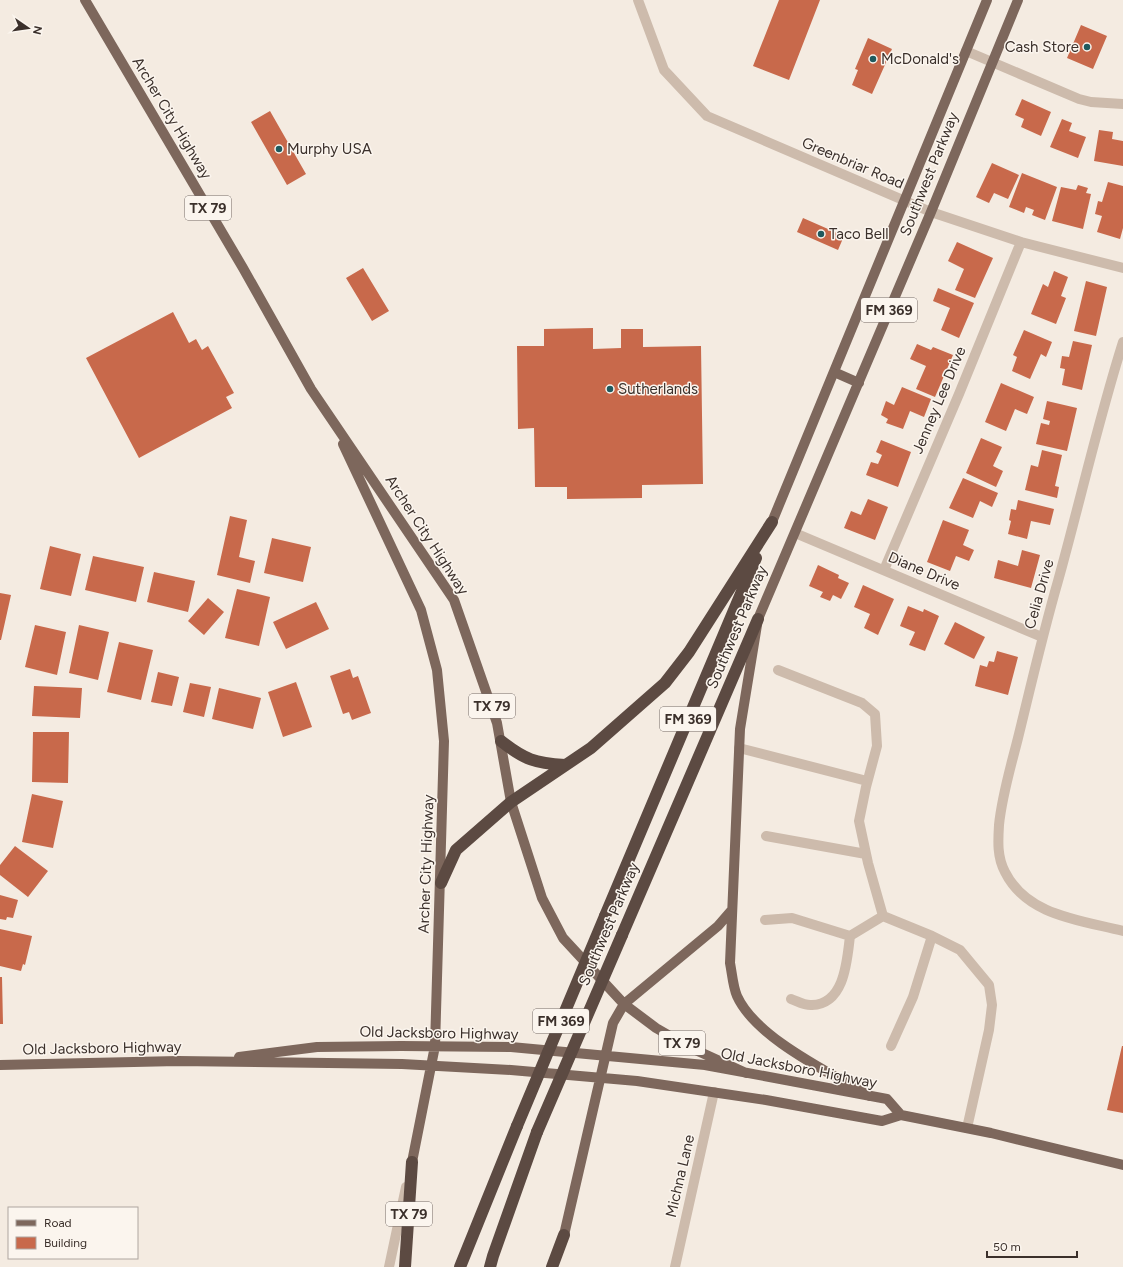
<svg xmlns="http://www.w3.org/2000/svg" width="1123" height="1267" viewBox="0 0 1123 1267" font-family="Figtree,sans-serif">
  <rect width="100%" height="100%" fill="#f4ebe1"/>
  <path fill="#c8694b" d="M 779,0 L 820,0 L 789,80 L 753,66 Z
    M 1081,25 L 1107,36 L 1093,69 L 1067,58 Z
    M 868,38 L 892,49 L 872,94 L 852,85 L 858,70 L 855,69 Z
    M 1022,99 L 1051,112 L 1041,136 L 1021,127 L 1024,119 L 1015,115 Z
    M 270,111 L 306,174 L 287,185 L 251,122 Z
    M 1062,119 L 1072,123 L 1069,131 L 1086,137 L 1078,158 L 1050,147 Z
    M 1099,130 L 1113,132 L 1112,139 L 1123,141 L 1123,166 L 1094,161 Z
    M 992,163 L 1019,175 L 1008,199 L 994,193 L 989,203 L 976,197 Z
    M 1022,173 L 1057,187 L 1045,220 L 1032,215 L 1034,210 L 1026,207 L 1024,213 L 1009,207 Z
    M 1108,182 L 1123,186 L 1123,228 L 1120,239 L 1097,232 L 1102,216 L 1095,214 L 1098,201 L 1102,202 Z
    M 1078,185 L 1088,188 L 1086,193 L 1091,194 L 1083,229 L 1052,221 L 1061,187 L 1076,190 Z
    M 803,218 L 844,236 L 838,250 L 797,232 Z
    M 957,242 L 993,258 L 975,298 L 955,290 L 964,269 L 948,261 Z
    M 363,268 L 389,311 L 372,321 L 346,278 Z
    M 1054,271 L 1068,277 L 1061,296 L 1066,298 L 1056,324 L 1031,314 L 1043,284 L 1048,287 Z
    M 1086,281 L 1107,287 L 1096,336 L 1074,331 Z
    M 938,288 L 974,303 L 959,338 L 941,330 L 950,308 L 933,301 Z
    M 173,312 L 189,343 L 196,339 L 202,350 L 208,346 L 234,393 L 226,397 L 232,408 L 139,458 L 86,358 Z
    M 593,328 L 593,349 L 621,348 L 621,329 L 643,329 L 643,347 L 701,346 L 703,484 L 642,485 L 642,498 L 567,499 L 567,487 L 535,487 L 534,428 L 518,429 L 517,346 L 544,346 L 544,329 Z
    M 1024,330 L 1052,342 L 1046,357 L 1041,354 L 1030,379 L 1012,371 L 1017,357 L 1013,355 Z
    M 1073,341 L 1092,345 L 1082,390 L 1062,385 L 1065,369 L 1060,368 L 1062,356 L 1069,357 Z
    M 917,344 L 931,350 L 933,347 L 953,355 L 935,397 L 916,389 L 926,366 L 910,359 Z
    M 1001,383 L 1034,397 L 1027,414 L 1015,409 L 1006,431 L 985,422 Z
    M 902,387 L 931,399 L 924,417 L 910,411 L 903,429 L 886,423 L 888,419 L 881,415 L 886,401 L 894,405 Z
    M 1047,401 L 1077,408 L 1067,451 L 1036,444 L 1041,423 L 1049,425 L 1050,421 L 1043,419 Z
    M 981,438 L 1002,447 L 993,466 L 1003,471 L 996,487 L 966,473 Z
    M 881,440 L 911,452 L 898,487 L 866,475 L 871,462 L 878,464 L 882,455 L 876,452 Z
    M 1042,450 L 1062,455 L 1055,486 L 1059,487 L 1057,498 L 1025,490 L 1031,465 L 1038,467 Z
    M 963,478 L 998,493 L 992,507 L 980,501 L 973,518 L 949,508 Z
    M 868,499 L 888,507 L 875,540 L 844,528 L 851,511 L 861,515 Z
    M 1018,500 L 1054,509 L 1050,525 L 1031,521 L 1027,539 L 1008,534 L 1011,521 L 1009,520 L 1011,509 L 1016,510 Z
    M 230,516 L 247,520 L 239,557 L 255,561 L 250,583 L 217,575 Z
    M 943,520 L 969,530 L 963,545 L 974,550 L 969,561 L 956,556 L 950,571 L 927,562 Z
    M 272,538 L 311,547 L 303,582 L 264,573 Z
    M 50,546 L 81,554 L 71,596 L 40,589 Z
    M 1022,550 L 1040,555 L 1031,588 L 994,578 L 998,560 L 1018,566 Z
    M 93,556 L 144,567 L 136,602 L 85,590 Z
    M 818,565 L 839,575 L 838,578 L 849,583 L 841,599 L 833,595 L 830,601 L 820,597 L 823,592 L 809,586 Z
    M 154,572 L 195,581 L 188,612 L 147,602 Z
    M 863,585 L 894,599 L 878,635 L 864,628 L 870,614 L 854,607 Z
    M 237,589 L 270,597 L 259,646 L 225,638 Z
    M 0,593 L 11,595 L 1,640 L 0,640 Z
    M 208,598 L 224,612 L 204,635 L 188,621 Z
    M 316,602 L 329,629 L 286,649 L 273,622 Z
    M 908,606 L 923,612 L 924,609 L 939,616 L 925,651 L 909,645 L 915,632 L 900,626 Z
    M 955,622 L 985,637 L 974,659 L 944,644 Z
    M 35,625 L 66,632 L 57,675 L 25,667 Z
    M 79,625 L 109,632 L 98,680 L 69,673 Z
    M 119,642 L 153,650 L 141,700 L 107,692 Z
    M 997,651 L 1018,657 L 1008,695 L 975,686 L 980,665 L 987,667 L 989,661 L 994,662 Z
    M 350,669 L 353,678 L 358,676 L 371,713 L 352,720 L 349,712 L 343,714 L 330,676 Z
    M 158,672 L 179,677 L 172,706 L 151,702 Z
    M 296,682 L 312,727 L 283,737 L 268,692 Z
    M 190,683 L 211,687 L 204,717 L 183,712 Z
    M 34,686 L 82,688 L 80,718 L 32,716 Z
    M 219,688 L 261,698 L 253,729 L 212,719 Z
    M 33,732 L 69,732 L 68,783 L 32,782 Z
    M 32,794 L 63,801 L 53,848 L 22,842 Z
    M 15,846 L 48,871 L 28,897 L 0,875 L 0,865 Z
    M 0,895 L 18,900 L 13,918 L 7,917 L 6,920 L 0,919 Z
    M 0,929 L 32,936 L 25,965 L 23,964 L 21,971 L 0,966 Z
    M 0,977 L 2,977 L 3,1024 L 0,1024 Z
    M 1122,1046 L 1123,1046 L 1123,1113 L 1107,1110 Z"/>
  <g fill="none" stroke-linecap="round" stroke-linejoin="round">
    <path stroke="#cdbbac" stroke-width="10" d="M 638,0 L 664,70 L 707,116 L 931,212 L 1021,242 L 1123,268
      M 966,51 L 1079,99 L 1091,102 L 1123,104
      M 1123,342 C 1098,421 1080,502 1058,581 C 1043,633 1031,685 1018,738 C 1011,766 1002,795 999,825 C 998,841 997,857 1005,872 C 1027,916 1080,920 1123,931
      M 795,533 L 1042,637
      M 884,570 L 959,394 L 1021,242
      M 778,670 L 862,703 L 875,714 L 877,746 L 866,787 L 859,821 L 868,863 L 883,916 L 932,936 L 960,950 L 989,985 L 992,1005 L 989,1030 L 967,1128
      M 739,748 L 867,781
      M 766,836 L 866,854
      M 765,920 L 792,918 L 850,936 L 883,916
      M 791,999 C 797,1001 805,1006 812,1005 C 845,1004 847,960 850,936
      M 891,1046 L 913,997 L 932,936
      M 389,1267 L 406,1187
      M 675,1267 L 714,1092"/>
    <path stroke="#7d675c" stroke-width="10" d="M 85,0 L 243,268 L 311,389 L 454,600 L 497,723 L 511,802 L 542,898 L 563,938 L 624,1004 L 656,1028 L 689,1047 L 746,1073
      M 834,372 L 859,383
      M 343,444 L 421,610 L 437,670 L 444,741 L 435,1046 L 412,1162
      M 772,522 L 987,0
      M 239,1057 L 317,1047 L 401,1046 L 511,1047 L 705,1065 L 887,1099 L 901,1115
      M 0,1065 L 178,1061 L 402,1064 L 511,1070 L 637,1081 L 766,1100 L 882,1121 L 901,1115 L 991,1133 L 1123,1165
      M 869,1096 C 829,1072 756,1038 737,996 C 733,987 732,973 730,963 L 740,729 L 758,619 L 931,212 L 1018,0
      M 564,1235 L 613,1023 L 624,1004 L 718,926 L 731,911"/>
    <path stroke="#5c4a42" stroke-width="12" d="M 501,741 C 525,760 535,763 565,765
      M 441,883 L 456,850 L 511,802 L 591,748 L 665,683 L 689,652 L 772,522
      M 605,916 L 756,558
      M 622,935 L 758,619
      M 405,1267 L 412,1162
      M 460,1267 L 517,1126
      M 490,1267 L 493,1256 L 537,1132
      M 552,1267 L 564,1235"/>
    <path stroke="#5c4a42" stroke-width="12" d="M 517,1126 L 605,916
      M 537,1132 L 622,935"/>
  </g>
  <g fill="#1f5a5e" stroke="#fbf5ee" stroke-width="1.5">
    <circle cx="1087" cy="47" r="4"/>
    <circle cx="873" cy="59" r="4"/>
    <circle cx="279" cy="149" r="4"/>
    <circle cx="821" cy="234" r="4"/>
    <circle cx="610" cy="389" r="4"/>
  </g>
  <g text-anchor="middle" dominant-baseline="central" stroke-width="3" stroke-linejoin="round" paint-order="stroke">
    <g fill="#fbf5ee" stroke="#756b66" stroke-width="1">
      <rect x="185" y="196" width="46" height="24" rx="3"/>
      <rect x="861" y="298" width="56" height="24" rx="3"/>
      <rect x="469" y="694" width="46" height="24" rx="3"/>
      <rect x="660" y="707" width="56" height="24" rx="3"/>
      <rect x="533" y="1009" width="56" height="24" rx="3"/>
      <rect x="659" y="1031" width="46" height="24" rx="3"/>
      <rect x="386" y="1202" width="46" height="24" rx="3"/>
    </g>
    <g font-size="14" font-weight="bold" fill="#3b302b">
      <text x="208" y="208">TX 79</text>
      <text x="889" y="310">FM 369</text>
      <text x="492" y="706">TX 79</text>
      <text x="688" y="719">FM 369</text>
      <text x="561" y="1021">FM 369</text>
      <text x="682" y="1043">TX 79</text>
      <text x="409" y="1214">TX 79</text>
    </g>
    <g font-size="15" fill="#3b302b" stroke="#fbf5ee" text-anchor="start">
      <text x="1079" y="47" text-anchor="end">Cash Store</text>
      <text x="881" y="59">McDonald's</text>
      <text x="287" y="149">Murphy USA</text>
      <text x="829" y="234">Taco Bell</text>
      <text x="618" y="389">Sutherlands</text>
    </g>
    <g font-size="15" fill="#3b302b" stroke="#fbf5ee">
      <text transform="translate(172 118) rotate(59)">Archer City Highway</text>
      <text transform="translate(853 163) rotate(23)">Greenbriar Road</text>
      <text transform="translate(929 174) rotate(-68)">Southwest Parkway</text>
      <text transform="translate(939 400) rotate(-67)">Jenney Lee Drive</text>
      <text transform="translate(427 535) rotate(57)">Archer City Highway</text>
      <text transform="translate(924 571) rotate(23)">Diane Drive</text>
      <text transform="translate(1039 594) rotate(-74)">Celia Drive</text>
      <text transform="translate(737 627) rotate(-67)">Southwest Parkway</text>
      <text transform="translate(426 864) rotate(-88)">Archer City Highway</text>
      <text transform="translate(609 924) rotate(-67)">Southwest Parkway</text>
      <text transform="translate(439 1033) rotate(1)">Old Jacksboro Highway</text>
      <text transform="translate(102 1048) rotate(-1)">Old Jacksboro Highway</text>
      <text transform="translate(799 1068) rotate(11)">Old Jacksboro Highway</text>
      <text transform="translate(680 1176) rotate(-77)">Michna Lane</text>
    </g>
  </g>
  <rect x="8" y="1207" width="130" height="52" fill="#fbf5ee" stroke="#aea6a0"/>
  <rect x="16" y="1220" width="20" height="6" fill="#7d675c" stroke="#aea6a0"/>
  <text x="44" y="1227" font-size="12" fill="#3b302b">Road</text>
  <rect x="16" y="1237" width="20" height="12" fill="#c8694b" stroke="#aea6a0"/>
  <text x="44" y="1247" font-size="12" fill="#3b302b">Building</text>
  <g transform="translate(28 28) rotate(103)" stroke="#fbf5ee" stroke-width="3" paint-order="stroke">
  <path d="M0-3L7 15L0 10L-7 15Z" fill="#3b302b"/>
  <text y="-6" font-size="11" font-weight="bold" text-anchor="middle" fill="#3b302b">N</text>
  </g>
  <path d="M987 1251v6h90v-6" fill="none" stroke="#3b302b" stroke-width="2"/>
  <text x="993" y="1251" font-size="12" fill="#3b302b" stroke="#fbf5ee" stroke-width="3" paint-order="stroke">50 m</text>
</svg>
